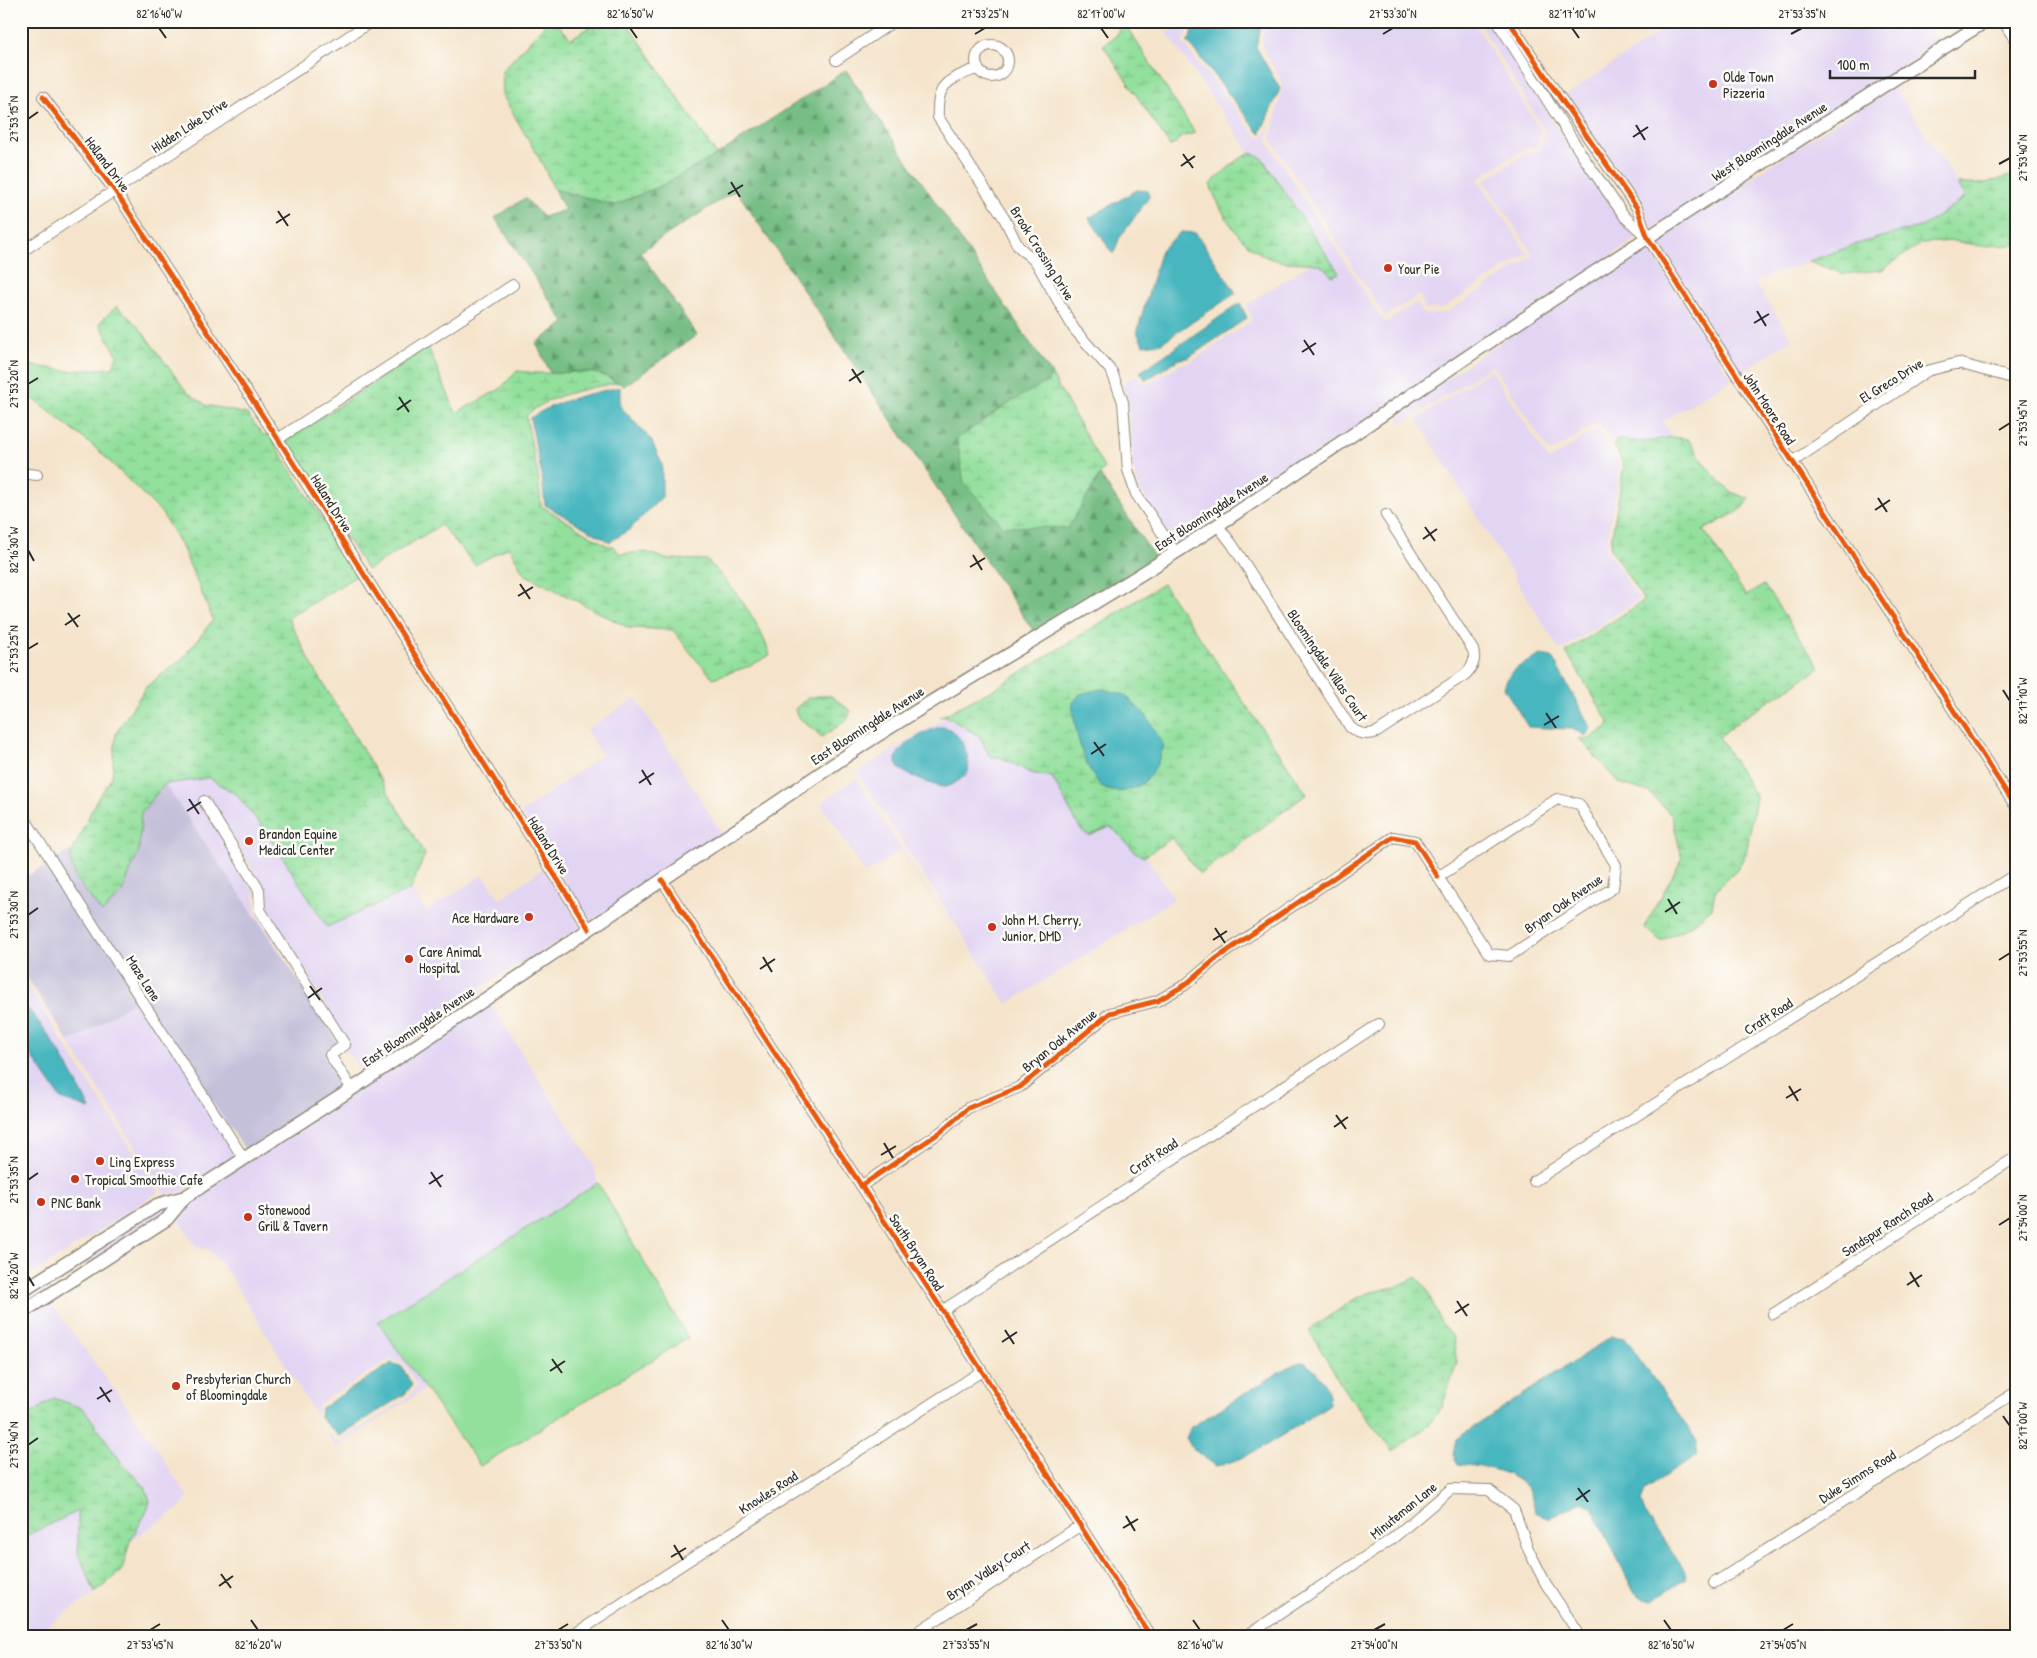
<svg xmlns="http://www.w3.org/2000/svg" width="2037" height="1658" viewBox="0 0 2037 1658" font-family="'Patrick Hand',sans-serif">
  <defs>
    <pattern id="forest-firs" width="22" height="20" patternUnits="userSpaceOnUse" patternTransform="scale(1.25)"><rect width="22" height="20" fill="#76be84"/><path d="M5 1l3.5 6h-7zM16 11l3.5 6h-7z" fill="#619b6c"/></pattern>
    <pattern id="wetland-marsh" width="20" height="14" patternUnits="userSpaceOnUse" patternTransform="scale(1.25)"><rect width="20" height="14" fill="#93e09d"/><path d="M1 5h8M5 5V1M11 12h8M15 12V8" fill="none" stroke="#7fc087"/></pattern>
  </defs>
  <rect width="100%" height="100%" fill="#fdfcf7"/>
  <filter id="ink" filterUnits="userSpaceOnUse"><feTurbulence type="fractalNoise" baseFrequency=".02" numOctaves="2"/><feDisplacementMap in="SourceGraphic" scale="10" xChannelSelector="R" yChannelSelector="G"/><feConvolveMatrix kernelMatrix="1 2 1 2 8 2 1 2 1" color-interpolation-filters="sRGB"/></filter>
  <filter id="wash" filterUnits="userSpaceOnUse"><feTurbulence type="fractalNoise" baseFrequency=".0096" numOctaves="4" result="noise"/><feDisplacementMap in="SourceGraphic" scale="20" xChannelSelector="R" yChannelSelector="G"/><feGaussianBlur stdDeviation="1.12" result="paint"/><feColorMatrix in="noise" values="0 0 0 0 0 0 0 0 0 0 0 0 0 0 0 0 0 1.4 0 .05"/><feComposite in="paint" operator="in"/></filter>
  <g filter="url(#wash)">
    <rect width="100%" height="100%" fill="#f5e4cb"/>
    <path fill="#e2d4f3" d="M 1185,21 L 1197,21 L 1189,27 L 1186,36 L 1183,40 L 1183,43 L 1258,138 L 1263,137 L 1270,124 L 1267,141 L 1383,321 L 1388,321 L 1417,302 L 1422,313 L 1425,315 L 1446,313 L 1532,257 L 1531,251 L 1484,181 L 1526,153 L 1540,151 L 1545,131 L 1478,21 L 1491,21 L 1550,117 L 1618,217 L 1639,237 L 1215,521 L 1176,545 L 1141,491 L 1133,469 L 1128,402 L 1122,384 L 1136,375 L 1144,383 L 1147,384 L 1181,364 L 1191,362 L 1250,322 L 1252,317 L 1246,305 L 1310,264 L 1319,265 L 1332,276 L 1262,158 L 1250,153 L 1167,33 Z
      M 1266,21 L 1473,21 L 1541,131 L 1537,148 L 1524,148 L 1478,179 L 1528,254 L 1443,308 L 1425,310 L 1419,295 L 1385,317 L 1271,139 L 1283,84 L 1262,46 L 1264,25 Z
      M 1676,21 L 1925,21 L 1940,43 L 1650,230 L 1642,205 L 1565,96 Z
      M 1893,86 L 1967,197 L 1923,226 L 1863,242 L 1754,282 L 1792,339 L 1740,374 L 1655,240 Z
      M 1647,245 L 1732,379 L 1663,421 L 1671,437 L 1647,442 L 1617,440 L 1614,446 L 1601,426 L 1596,424 L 1550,453 L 1495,368 L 1491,366 L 1402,424 L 1396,413 L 1534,319 Z
      M 1491,370 L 1549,460 L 1597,429 L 1620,464 L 1606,549 L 1639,599 L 1560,651 L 1417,419 Z
      M 1022,671 L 1174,899 L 1007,1004 L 857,772 Z
      M 636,698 L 722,834 L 590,922 L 521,813 L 602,755 L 586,730 Z
      M 209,778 L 236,794 L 268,834 L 327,927 L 411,889 L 426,911 L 483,875 L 500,899 L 544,868 L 582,927 L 480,988 L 483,993 L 353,1081 L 351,1078 L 361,1071 L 346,1050 L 349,1042 L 265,909 L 263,887 L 206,794 L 197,799 L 254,891 L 256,913 L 291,969 L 165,784 Z
      M 856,778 L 976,965 L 900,850 L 866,874 L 821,803 Z
      M 21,976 L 159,1192 L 21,1281 Z
      M 141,996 L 246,1151 L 223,1117 L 237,1157 L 182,1192 L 159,1198 L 164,1194 L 163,1190 L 68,1041 L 80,1037 Z
      M 489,1002 L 593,1164 L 598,1183 L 379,1322 L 425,1389 L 336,1448 L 325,1430 L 336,1440 L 340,1441 L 409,1397 L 417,1386 L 405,1365 L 393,1359 L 390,1359 L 319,1404 L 316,1415 L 228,1272 L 208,1249 L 197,1248 L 178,1218 L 51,1303 L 162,1455 L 163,1459 L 188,1498 L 178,1509 L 130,1541 L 146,1513 L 145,1487 L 122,1463 L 84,1409 L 54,1398 L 21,1421 L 21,1319 L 170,1223 L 191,1199 Z
      M 169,1207 L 163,1214 L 21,1306 L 21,1299 L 159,1210 Z
      M 78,1511 L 78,1552 L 95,1593 L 31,1637 L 21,1637 L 21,1538 Z"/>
    <path fill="#c5c0da" d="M 165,784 L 291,969 L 338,1043 L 327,1050 L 325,1058 L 343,1084 L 246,1151 L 141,996 L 80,1037 L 68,1041 L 21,968 L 21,880 L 74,848 L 70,857 L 102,913 L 122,892 L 139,850 L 141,812 Z"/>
    <path fill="url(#forest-firs)" stroke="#507458" d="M 846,70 L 1052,375 L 1047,382 L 990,415 L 1095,485 L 1100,475 L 1155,558 L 1034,632 L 736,190 L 640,252 L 697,335 L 624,386 L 620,383 L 616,383 C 600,368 571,372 551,374 L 536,343 L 565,323 L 495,218 L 525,198 L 543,217 L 565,210 L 554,189 L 615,205 L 662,185 L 717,155 Z"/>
    <path fill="url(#wetland-marsh)" stroke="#5f8664" d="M 548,21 L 555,21 L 571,39 L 598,21 L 626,21 L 717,155 L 662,185 L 615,205 L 554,189 L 543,165 L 503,96 L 502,71 Z
      M 1121,21 L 1123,21 L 1195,133 L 1181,137 L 1175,144 L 1170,146 L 1103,45 L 1117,35 Z
      M 1250,153 L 1262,158 L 1339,273 L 1332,276 C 1329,273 1325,268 1321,266 C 1312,261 1290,264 1279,261 C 1245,254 1221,215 1210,184 L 1236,161 Z
      M 2009,176 L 2016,177 L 2016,245 L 1982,246 L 1954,241 L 1922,243 L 1882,270 L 1843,274 L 1809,261 L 1863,242 L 1923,226 L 1966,197 L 1958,184 L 1982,184 Z
      M 117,306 L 138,326 L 187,392 L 206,405 L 247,414 L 264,436 L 268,433 L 358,575 L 288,618 L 311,663 L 425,854 L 411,889 L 327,927 L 268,834 L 236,794 L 209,778 L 165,784 L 141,812 L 139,850 L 122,892 L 102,913 L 75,877 L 70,857 L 96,801 L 112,777 L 116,733 L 146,687 L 183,658 L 213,620 L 183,549 L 161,512 L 97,449 L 31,397 L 21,395 L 21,364 L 69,371 L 113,368 L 117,355 L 99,323 Z
      M 428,347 L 456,413 L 500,389 L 517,371 C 529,372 541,374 552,373 C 572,373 600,368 616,383 C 586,389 549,394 526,416 L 538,476 L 541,506 L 608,546 L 613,546 L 620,554 L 646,552 L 666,559 L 707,560 C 736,591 756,615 770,655 L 750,666 L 713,678 L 694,657 L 673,630 L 629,628 L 524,574 L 509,547 L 475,565 L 441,525 L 367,570 L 285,441 Z
      M 1052,375 L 1104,468 L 1068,528 L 1003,526 L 964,483 L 957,439 L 1012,401 L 1047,382 Z
      M 1671,437 L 1688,439 L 1710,471 L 1731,492 L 1750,499 L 1739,511 L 1704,530 L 1746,596 L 1764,585 L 1820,668 L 1740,720 L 1719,737 L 1756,797 L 1746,854 L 1737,869 L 1715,891 L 1712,908 L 1692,925 L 1661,941 L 1644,927 L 1682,859 L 1672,816 L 1649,792 L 1619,783 L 1579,738 L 1588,740 L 1607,727 L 1609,722 L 1566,652 L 1642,602 L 1643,599 L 1610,548 L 1624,465 L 1614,446 L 1617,440 L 1647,442 Z
      M 1163,584 L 1307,794 L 1200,874 L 1172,838 L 1144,857 C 1130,852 1123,835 1110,827 L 1089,836 L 1080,829 L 1052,777 L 1031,773 L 1000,757 L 990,757 L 980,737 L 946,716 L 940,717 L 994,689 Z
      M 818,696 L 831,696 L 851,711 L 847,720 L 822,737 L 797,716 L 795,709 L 806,699 Z
      M 1416,1277 L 1425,1286 L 1441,1322 L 1453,1337 L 1457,1363 L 1442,1407 L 1427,1427 L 1393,1451 L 1345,1391 L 1309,1330 L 1353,1300 L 1371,1292 L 1396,1287 Z
      M 54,1398 L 84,1409 L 122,1463 L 145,1487 L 150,1501 L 146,1513 L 130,1541 L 122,1570 L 95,1593 L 78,1552 L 78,1511 L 21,1538 L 21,1421 Z"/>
    <path fill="#93e09d" stroke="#5f8664" d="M 598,1183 L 688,1338 L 480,1466 L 378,1322 Z"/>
    <path fill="#47b6bf" stroke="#397075" d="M 1205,21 L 1262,21 L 1256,47 L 1280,89 L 1260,134 L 1187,41 L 1190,39 L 1192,30 Z
      M 1137,190 L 1148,191 L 1149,197 L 1119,239 L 1114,253 L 1112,253 L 1089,218 Z
      M 1181,232 L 1196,233 L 1236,293 L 1161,343 L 1143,345 L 1137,332 L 1161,250 Z
      M 1240,303 L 1247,318 L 1188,358 L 1179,359 L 1146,380 L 1140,372 Z
      M 620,387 L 620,406 L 651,440 L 662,464 L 662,497 L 630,529 L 610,542 L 545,505 L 542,476 L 530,418 C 558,400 587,394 620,387 Z
      M 1541,655 L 1552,657 L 1591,728 L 1586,736 L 1572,729 L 1528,727 L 1504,688 C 1510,667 1523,665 1541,655 Z
      M 1101,689 L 1125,695 L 1147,717 L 1164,746 C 1160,754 1158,764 1153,771 C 1143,789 1116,799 1100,785 C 1096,781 1092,773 1089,768 C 1079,749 1075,726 1072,704 L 1080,694 Z
      M 940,727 C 959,726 971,756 968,772 C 963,778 953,786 945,787 C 937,787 927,782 920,779 C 913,776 904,773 899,768 C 884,751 928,730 940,727 Z
      M 21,1001 C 51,1033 71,1071 90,1109 L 61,1099 L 21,1040 Z
      M 1612,1336 L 1625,1338 L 1697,1441 L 1696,1456 L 1645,1489 L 1641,1502 L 1645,1513 L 1685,1571 L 1685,1579 L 1652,1601 L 1644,1599 L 1634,1592 L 1592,1507 L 1582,1502 L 1549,1518 L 1535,1512 C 1534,1507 1533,1501 1531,1496 C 1521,1470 1482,1467 1458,1464 L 1453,1455 L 1456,1439 Z
      M 1304,1362 C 1319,1373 1329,1385 1330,1404 C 1298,1424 1253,1459 1216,1466 L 1193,1449 L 1186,1438 L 1191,1427 L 1288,1367 Z
      M 392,1363 L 402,1367 L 412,1385 L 405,1394 L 339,1436 L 320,1418 L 321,1408 Z"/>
  </g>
  <g filter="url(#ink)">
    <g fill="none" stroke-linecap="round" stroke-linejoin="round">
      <g stroke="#90887b" stroke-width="12">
        <path id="minor" d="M 1497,21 L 1584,158 L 1625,217 L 1647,237
          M 1509,21 L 1552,86 L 1637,208 L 1648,238 L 2016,807
          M 2003,21 L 2016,41
          M976 61a16 16 0 1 1 32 0a16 16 0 1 1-32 0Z
          M 836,60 L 894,21
          M 978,68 C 949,80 936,82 938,117 L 1004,218 L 1018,246 L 1036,262 L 1074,329 L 1112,372 L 1123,402 L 1128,470 L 1136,494 L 1175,552
          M 43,97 L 115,191 L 278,439 L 589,929
          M 21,252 L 372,21
          M 278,439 L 513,285
          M 1792,462 L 1927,371 L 1958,363 L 2016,379
          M 21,473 L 37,475
          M 1218,526 L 1232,544 L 1350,727 C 1358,734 1366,736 1377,732 L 1466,674 C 1473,666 1476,660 1473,650 L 1386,515
          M 1557,799 L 1579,804 L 1616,865 L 1613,888 L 1509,956 L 1489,954 L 1438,877 Z
          M 204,801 L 259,890 L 260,910 L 345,1045 L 330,1055 L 352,1089
          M 21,813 L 244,1159
          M 662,880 L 982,1371 L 1151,1637
          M 1534,1181 L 2016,874
          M 861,1186 L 942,1131 L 968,1108 L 1020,1087 L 1110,1013 L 1157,1001 L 1185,985 L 1217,958 L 1393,837 L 1415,841 L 1438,877
          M 942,1311 L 1379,1024
          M 1773,1314 L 2016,1157
          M 1714,1583 L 2016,1392
          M 570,1637 L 982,1371
          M 910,1637 L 1081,1525
          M 1245,1637 L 1392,1539 L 1451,1489 L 1489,1490 L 1514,1510 L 1529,1551 L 1546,1584 L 1581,1637"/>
      </g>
      <g stroke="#90887b" stroke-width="15">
        <path id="major" d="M 21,1292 L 157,1205 L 185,1197 L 352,1089 L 861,746 C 980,669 1104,601 1221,523 C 1324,455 1425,385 1528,316 C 1679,216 1832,118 1986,21
          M 21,1313 L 167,1219 L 185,1197"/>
      </g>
      <use href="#minor" stroke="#fff" stroke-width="10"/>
      <use href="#major" stroke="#fff" stroke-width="12"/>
      <g stroke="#fdfcf7" stroke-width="8">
        <path id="cycleway" d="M 1509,21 L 1552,86 L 1637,208 L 1648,238 L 2016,807
          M 43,97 L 115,191 L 278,439 L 589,929
          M 662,880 L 982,1371 L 1151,1637
          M 861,1186 L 942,1131 L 968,1108 L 1020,1087 L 1110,1013 L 1157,1001 L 1185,985 L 1217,958 L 1393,837 L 1415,841 L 1438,877"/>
      </g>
      <use href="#cycleway" stroke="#e8590c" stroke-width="5"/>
    </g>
  </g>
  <path fill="none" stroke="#2b2b2b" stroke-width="2" d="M 159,28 L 166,38M 630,28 L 637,38M 1101,28 L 1108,38M 1572,28 L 1579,38M 975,34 L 985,28M 1383,34 L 1393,28M 1791,34 L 1802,28M 28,119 L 38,112M 1636,125 L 1645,140M 1633,137 L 1648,127M 1183,154 L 1193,168M 1999,164 L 2010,158M 1181,166 L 1195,156M 731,182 L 740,197M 728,194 L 743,185M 278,211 L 288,226M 276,223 L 290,214M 1757,311 L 1766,326M 1754,323 L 1769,314M 1304,340 L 1314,355M 1302,352 L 1316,343M 852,369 L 861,383M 849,381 L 864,371M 28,384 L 38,378M 399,397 L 409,412M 397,410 L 411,400M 1999,430 L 2010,423M 1878,498 L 1887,512M 1875,510 L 1890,500M 1425,527 L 1435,541M 1423,539 L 1437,529M 28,550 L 34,561M 973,555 L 982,570M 970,567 L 985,558M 520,584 L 530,599M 518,596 L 533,587M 68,613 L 78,627M 65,625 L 80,615M 28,649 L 38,643M 2003,690 L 2010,701M 1546,713 L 1556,728M 1544,725 L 1559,716M 1094,742 L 1104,756M 1091,754 L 1106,744M 642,770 L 651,785M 639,783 L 654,773M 189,799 L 199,814M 187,811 L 201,802M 1668,899 L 1677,914M 1665,912 L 1680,902M 28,915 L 38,908M 1215,928 L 1225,943M 1213,940 L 1227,931M 763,957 L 772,972M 1999,960 L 2010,953M 760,969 L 775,959M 310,986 L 320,1000M 308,998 L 322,988M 1789,1086 L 1798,1101M 1786,1098 L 1801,1089M 1336,1115 L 1346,1129M 1334,1127 L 1348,1117M 884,1143 L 893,1158M 881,1155 L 896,1146M 431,1172 L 441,1187M 28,1180 L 38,1173M 429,1184 L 443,1175M 1999,1225 L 2010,1218M 1910,1272 L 1919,1287M 28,1276 L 34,1286M 1907,1285 L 1922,1275M 1457,1301 L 1467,1316M 1455,1313 L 1469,1304M 1005,1330 L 1014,1344M 1002,1342 L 1017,1332M 552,1359 L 562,1373M 550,1371 L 565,1361M 100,1387 L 110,1402M 97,1399 L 112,1390M 2003,1416 L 2010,1426M 28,1445 L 38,1438M 1578,1488 L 1588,1502M 1576,1500 L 1590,1490M 1126,1516 L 1135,1531M 1123,1528 L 1138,1519M 674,1545 L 683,1560M 671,1557 L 686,1548M 221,1574 L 231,1588M 219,1586 L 233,1576M 251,1620 L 258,1630M 722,1620 L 729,1630M 1193,1620 L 1200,1630M 1664,1620 L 1671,1630M 150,1630 L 160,1624M 558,1630 L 568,1624M 966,1630 L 977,1624M 1374,1630 L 1385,1624M 1783,1630 L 1793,1624"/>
  <g fill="#c8321e" stroke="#fdfcf7" stroke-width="2">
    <circle cx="1713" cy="84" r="5"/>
    <circle cx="1388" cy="268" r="5"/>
    <circle cx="249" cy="841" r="5"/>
    <circle cx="529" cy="917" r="5"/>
    <circle cx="992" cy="927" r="5"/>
    <circle cx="409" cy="959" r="5"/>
    <circle cx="100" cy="1161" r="5"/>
    <circle cx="75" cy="1179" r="5"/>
    <circle cx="41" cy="1202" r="5"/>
    <circle cx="248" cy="1217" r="5"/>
    <circle cx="176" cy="1386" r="5"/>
  </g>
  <g text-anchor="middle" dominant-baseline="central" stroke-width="5" stroke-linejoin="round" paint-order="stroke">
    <g font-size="14" fill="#2b2b2b" stroke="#fdfcf7" text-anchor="start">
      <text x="1723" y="76">Olde Town<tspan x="1723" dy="16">Pizzeria</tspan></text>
      <text x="1398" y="268">Your Pie</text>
      <text x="259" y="833">Brandon Equine<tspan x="259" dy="16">Medical Center</tspan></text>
      <text x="519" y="917" text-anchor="end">Ace Hardware</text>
      <text x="1002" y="919">John M. Cherry,<tspan x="1002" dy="16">Junior, DMD</tspan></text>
      <text x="419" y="951">Care Animal<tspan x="419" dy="16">Hospital</tspan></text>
      <text x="110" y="1161">Ling Express</text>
      <text x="85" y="1179">Tropical Smoothie Cafe</text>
      <text x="51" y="1202">PNC Bank</text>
      <text x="258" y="1209">Stonewood<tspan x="258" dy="16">Grill &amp; Tavern</tspan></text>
      <text x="186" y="1378">Presbyterian Church<tspan x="186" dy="16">of Bloomingdale</tspan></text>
    </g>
    <g font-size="14" fill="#2b2b2b" stroke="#fdfcf7">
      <text transform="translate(189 125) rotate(-33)">Hidden Lake Drive</text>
      <text transform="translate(1769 141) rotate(-33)">West Bloomingdale Avenue</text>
      <text transform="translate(108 164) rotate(53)">Holland Drive</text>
      <text transform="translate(1043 253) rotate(58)">Brook Crossing Drive</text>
      <text transform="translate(1891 380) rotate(-32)">El Greco Drive</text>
      <text transform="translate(1770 408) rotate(57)">John Moore Road</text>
      <text transform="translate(332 503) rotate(58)">Holland Drive</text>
      <text transform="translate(1211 511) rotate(-33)">East Bloomingdale Avenue</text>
      <text transform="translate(1328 665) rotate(56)">Bloomingdale Villas Court</text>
      <text transform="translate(867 725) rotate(-33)">East Bloomingdale Avenue</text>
      <text transform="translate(549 845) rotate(58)">Holland Drive</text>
      <text transform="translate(1563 903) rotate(-35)">Bryan Oak Avenue</text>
      <text transform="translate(144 978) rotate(57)">Maze Lane</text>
      <text transform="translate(1768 1016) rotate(-33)">Craft Road</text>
      <text transform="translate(418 1026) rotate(-34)">East Bloomingdale Avenue</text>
      <text transform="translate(1059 1040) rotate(-39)">Bryan Oak Avenue</text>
      <text transform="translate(1153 1156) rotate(-33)">Craft Road</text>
      <text transform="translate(1887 1224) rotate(-33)">Sandspur Ranch Road</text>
      <text transform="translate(917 1252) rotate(57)">South Bryan Road</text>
      <text transform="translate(1857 1476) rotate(-32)">Duke Simms Road</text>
      <text transform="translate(768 1492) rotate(-33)">Knowles Road</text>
      <text transform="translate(1403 1510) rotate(-39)">Minuteman Lane</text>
      <text transform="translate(988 1570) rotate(-33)">Bryan Valley Court</text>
    </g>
  </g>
  <rect width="2037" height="1658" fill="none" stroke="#fdfcf7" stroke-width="55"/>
  <path d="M1830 70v8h145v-8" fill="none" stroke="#2b2b2b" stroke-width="2.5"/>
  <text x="1837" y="70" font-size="15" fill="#2b2b2b" stroke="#fdfcf7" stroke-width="4" paint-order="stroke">100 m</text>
  <rect x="28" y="28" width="1982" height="1602" fill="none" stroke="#2b2b2b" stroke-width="2"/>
  <g font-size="12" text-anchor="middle" fill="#2b2b2b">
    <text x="159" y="18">82°16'40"W</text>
    <text x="630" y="18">82°16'50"W</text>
    <text x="985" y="18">27°53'25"N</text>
    <text x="1101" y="18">82°17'00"W</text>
    <text x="1393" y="18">27°53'30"N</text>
    <text x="1572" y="18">82°17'10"W</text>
    <text x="1802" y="18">27°53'35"N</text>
    <text transform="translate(14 119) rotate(-90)" y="4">27°53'15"N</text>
    <text transform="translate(2023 158) rotate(-90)" y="4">27°53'40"N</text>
    <text transform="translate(14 384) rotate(-90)" y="4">27°53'20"N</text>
    <text transform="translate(2023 423) rotate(-90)" y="4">27°53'45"N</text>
    <text transform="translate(14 550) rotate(-90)" y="4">82°16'30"W</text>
    <text transform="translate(14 649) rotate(-90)" y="4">27°53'25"N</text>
    <text transform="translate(2023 701) rotate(-90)" y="4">82°17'10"W</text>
    <text transform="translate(14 915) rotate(-90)" y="4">27°53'30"N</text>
    <text transform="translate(2023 953) rotate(-90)" y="4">27°53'55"N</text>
    <text transform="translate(14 1180) rotate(-90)" y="4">27°53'35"N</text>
    <text transform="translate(2023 1218) rotate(-90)" y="4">27°54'00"N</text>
    <text transform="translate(14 1276) rotate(-90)" y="4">82°16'20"W</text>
    <text transform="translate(2023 1426) rotate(-90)" y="4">82°17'00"W</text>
    <text transform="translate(14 1445) rotate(-90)" y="4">27°53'40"N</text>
    <text x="150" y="1649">27°53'45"N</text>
    <text x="258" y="1649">82°16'20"W</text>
    <text x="558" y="1649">27°53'50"N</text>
    <text x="729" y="1649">82°16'30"W</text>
    <text x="966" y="1649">27°53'55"N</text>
    <text x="1200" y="1649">82°16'40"W</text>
    <text x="1374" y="1649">27°54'00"N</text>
    <text x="1671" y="1649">82°16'50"W</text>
    <text x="1783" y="1649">27°54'05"N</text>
  </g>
</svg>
